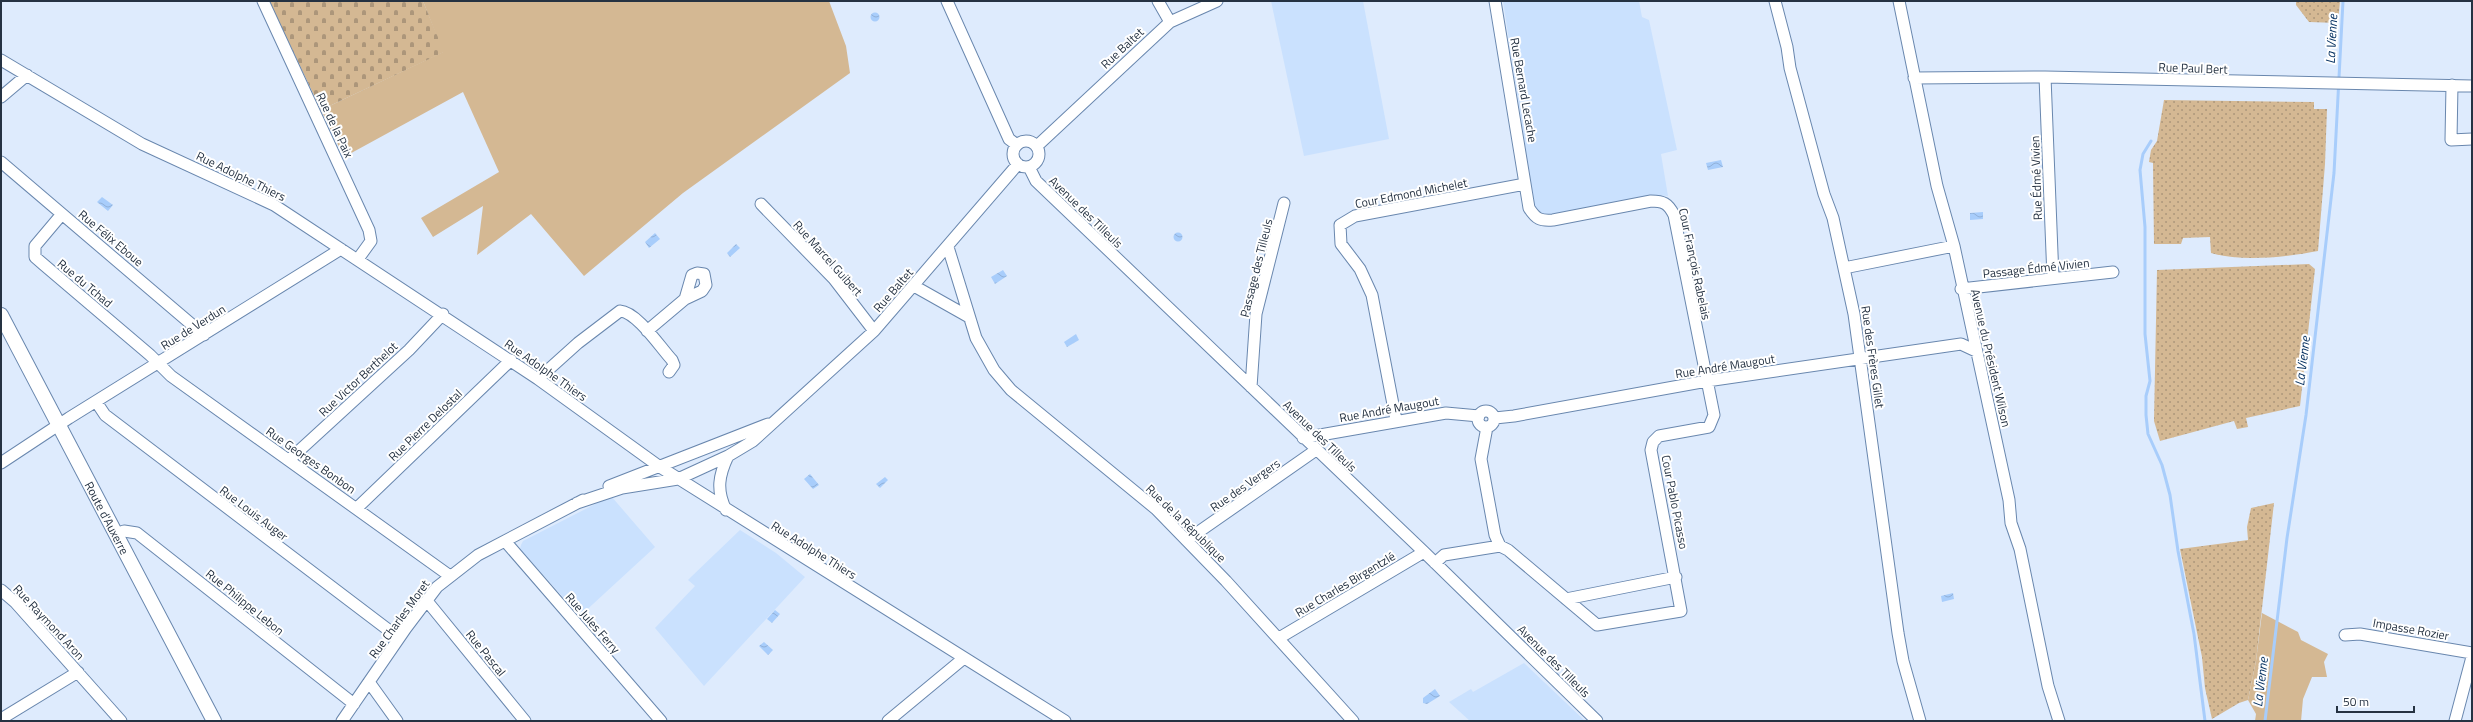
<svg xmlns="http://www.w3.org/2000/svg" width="2473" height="722" viewBox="0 0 2473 722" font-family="'Titillium Web',sans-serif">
  <defs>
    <pattern id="cemetery-stones" width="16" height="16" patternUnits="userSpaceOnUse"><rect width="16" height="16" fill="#d4b893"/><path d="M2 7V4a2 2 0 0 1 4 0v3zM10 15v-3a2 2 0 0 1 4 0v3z" fill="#ac967a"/></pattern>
    <pattern id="garden-dots" width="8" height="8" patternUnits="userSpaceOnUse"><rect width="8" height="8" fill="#d4b893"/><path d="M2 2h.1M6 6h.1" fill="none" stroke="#ac967a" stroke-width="1.8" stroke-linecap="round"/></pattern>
    <pattern id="water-waves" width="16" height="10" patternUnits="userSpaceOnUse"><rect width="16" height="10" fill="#a8cdfb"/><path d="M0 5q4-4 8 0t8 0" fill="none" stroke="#90b0d8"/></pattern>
  </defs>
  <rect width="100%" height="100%" fill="#deebfd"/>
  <path fill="#cae1fe" d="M 1271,1 L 1363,1 L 1389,139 L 1304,156 Z
    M 1503,1 L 1639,1 L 1642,17 L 1649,20 L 1677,150 L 1661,154 L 1668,196 L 1655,195 L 1551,216 L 1539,214 L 1534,204 Z
    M 611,496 L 655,547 L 580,616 L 520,549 L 521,545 L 523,541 Z
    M 740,530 L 776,553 L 805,577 L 704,686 L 655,628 L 695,586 L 688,580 L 692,576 Z
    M 1524,663 L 1585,721 L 1470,721 L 1449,702 L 1471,689 L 1473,692 Z"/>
  <path fill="#d4b893" d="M 423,1 L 829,1 L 846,46 L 850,73 L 683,193 L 584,276 L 531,214 L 477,255 L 483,206 L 433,237 L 421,218 L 499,172 L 463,92 L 344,157 L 321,110 L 443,52 Z
    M 2262,613 L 2298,632 L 2301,640 L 2328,654 L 2324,662 L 2327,677 L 2312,677 L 2303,699 L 2301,721 L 2255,721 L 2256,714 L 2248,700 L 2256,661 Z"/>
  <path fill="url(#cemetery-stones)" d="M 269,1 L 423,1 L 444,52 L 321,110 Z"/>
  <path fill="url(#garden-dots)" d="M 2296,1 L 2340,1 L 2338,23 L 2309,22 L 2296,5 Z
    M 2164,100 L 2314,102 L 2314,109 L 2327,109 L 2325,164 L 2318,251 C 2287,257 2241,262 2211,253 L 2210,237 L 2183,238 L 2181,244 L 2154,244 L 2153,163 L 2149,162 L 2151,150 L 2157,141 Z
    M 2309,264 L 2315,269 L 2300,406 L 2246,418 L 2248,427 L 2237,429 L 2234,421 L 2160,441 L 2154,421 L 2157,270 Z
    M 2274,503 L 2256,661 L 2248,700 L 2239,703 L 2212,719 L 2205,688 L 2202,657 L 2180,549 L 2248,540 L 2247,527 L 2251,508 Z"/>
  <path fill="url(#water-waves)" d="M870.5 17a4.5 4.5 0 1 1 9 0a4.5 4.5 0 1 1-9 0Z
    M 1721,160 L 1723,167 L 1708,170 L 1706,163 Z
    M 102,197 L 113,205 L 108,211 L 97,202 Z
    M 1983,212 L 1983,219 L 1970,220 L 1970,213 Z
    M1173.5 237a4.5 4.5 0 1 1 9 0a4.5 4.5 0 1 1-9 0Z
    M 655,233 L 660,239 L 649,248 L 645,242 Z
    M 736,244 L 740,248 L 730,257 L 727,253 Z
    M 1003,270 L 1007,276 L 995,284 L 991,277 Z
    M 1076,334 L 1079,340 L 1067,347 L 1064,342 Z
    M 810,474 L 819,485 L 813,489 L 804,479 Z
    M 885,477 L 888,480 L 880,488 L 876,484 Z
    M 1953,593 L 1954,599 L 1942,602 L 1941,596 Z
    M 775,610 L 780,614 L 772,623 L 767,619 Z
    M 764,642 L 773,650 L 768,655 L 759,646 Z
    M 1435,689 L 1440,696 L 1427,704 L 1423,703 L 1423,698 Z"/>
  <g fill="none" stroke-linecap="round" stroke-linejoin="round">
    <path stroke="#a8cdfb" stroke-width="3" d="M 2151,141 L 2143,154 L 2140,170 L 2145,227 L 2145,334 L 2150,381 L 2146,396 L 2146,415 L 2148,434 L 2162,465 L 2170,495 L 2178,551 L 2194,634 L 2205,721
      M 2265,721 L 2287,538 L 2306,415 L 2334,173 L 2343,1"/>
    <g stroke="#6987ae" stroke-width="13">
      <path id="minor" d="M 263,1 L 369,230 L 371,241 L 358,259
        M 947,1 L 1009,139 L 1017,145
        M 1158,1 L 1170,22
        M 1775,1 L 1787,47 L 1790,68 L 1824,194 L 1833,218 L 1854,314 L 1898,633 L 1903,661 L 1920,721
        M 1899,1 L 1937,186 L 1954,246 L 2009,500 L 2011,523 L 2020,549 L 2048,686 L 2059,721
        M 1,60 L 142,144 L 274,205 L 538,379 L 660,467 L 1065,721
        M 2045,77 L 2053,278
        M 1914,78 L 2045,77 L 2472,86
        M 2452,85 L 2451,140 L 2472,139
        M 1,97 L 27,75
        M1013 154a13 13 0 1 1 26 0a13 13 0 1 1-26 0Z
        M 1037,146 L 1170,22 L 1217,1
        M 1,162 L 204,335
        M 1029,167 L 1036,181 L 1424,552 L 1597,721
        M 761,204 L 834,279 L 874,331
        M 62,214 L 35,246 L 35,257 L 43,264 L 150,355 L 171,376 L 450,576
        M 948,247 L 976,338 L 994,370 L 1011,390 L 1156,509 L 1226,581 L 1353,721
        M 1844,268 L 1954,246
        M 914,286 L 969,317
        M 1961,289 L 2113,272
        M 647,331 L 685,299 L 702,291 L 706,285 L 704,274 L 697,273 L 692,275 L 685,299
        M 538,379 L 578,343 L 620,311 C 637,312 660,347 672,360 L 674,365 L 669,372
        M 1251,387 L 1256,314 L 1284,203
        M 97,403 L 105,415 L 399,638
        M1478 419a8 8 0 1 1 16 0a8 8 0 1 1-16 0Z
        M 1495,418 L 1514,416 L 1707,381 L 1961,344 L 1976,351
        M 1396,420 L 1372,295 L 1360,269 L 1341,244 L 1340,225 L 1355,216 L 1525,184
        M 1487,427 L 1481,459 L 1495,535 L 1500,546 L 1508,550 L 1597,625 L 1681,611 L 1651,450 L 1653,442 L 1659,436 L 1709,427 L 1714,415 L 1674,215 C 1668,203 1663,201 1651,201 L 1553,220 C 1540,221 1536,219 1529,208 L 1495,1
        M 1303,438 L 1446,413 L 1479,416
        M 289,460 L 409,350 L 443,314
        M 1,463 L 69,418 L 341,249
        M 609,486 L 768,424
        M 577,503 L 622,488 L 678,479 L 728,456 L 753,441 L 874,331 L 1018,164
        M 357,508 L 511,360
        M 726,510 C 716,490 719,475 728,456
        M 116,534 L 124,531 L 137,533 L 354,704
        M 1187,540 L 1316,450
        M 505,541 L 661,721
        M 1435,563 L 1444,555 L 1500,546
        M 1,590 L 15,602 L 121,721
        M 1566,599 L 1676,577
        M 427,601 L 525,721
        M 2345,635 L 2360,634 L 2472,653
        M 1279,638 L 1424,552
        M 369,682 L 397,721
        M 1,719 L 78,672
        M 342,721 L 406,628 L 437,587 L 478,555 L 583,500
        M 888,721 L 964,658
        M 2455,721 L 2472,657"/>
    </g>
    <g stroke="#6987ae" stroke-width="16">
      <g id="major">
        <path id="s1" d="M 1,315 L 214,721"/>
      </g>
    </g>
    <use href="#minor" stroke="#fff" stroke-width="11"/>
    <use href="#major" stroke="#fff" stroke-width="14"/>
  </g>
  <g text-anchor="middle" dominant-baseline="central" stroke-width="4" stroke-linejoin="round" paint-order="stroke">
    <g font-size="12" fill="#253242" stroke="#fff">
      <text transform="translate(1122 48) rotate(-43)">Rue Baltet</text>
      <text transform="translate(2193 68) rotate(2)">Rue Paul Bert</text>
      <text transform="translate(1524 90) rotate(80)">Rue Bernard Lecache</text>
      <text transform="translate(335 125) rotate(65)">Rue de la Paix</text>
      <text transform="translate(241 176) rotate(26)">Rue Adolphe Thiers</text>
      <text transform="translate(2036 178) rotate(-92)">Rue Édmé Vivien</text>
      <text transform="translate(1411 193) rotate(-11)">Cour Edmond Michelet</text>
      <text transform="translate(1086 212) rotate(44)">Avenue des Tilleuls</text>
      <text transform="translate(111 238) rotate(40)">Rue Félix Eboue</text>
      <text transform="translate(828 258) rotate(48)">Rue Marcel Guibert</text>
      <text transform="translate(1695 264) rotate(78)">Cour François Rabelais</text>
      <text transform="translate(1256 268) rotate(-76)">Passage des Tilleuls</text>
      <text transform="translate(2036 268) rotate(-6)">Passage Édmé Vivien</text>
      <text transform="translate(85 283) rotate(40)">Rue du Tchad</text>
      <text transform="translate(893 290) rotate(-49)">Rue Baltet</text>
      <text transform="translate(193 327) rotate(-32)">Rue de Verdun</text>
      <text transform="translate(1873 357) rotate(82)">Rue des Frères Gillet</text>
      <text transform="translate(1991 358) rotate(77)">Avenue du Président Wilson</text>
      <text transform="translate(1725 366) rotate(-9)">Rue André Maugout</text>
      <text transform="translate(546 370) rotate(35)">Rue Adolphe Thiers</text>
      <text transform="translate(358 379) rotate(-43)">Rue Victor Berthelot</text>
      <text transform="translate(1389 409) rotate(-10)">Rue André Maugout</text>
      <text transform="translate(425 425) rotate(-44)">Rue Pierre Delostal</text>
      <text transform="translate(1320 436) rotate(44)">Avenue des Tilleuls</text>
      <text transform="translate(311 460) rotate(35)">Rue Georges Bonbon</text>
      <text transform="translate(1245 485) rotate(-35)">Rue des Vergers</text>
      <text transform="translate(1675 502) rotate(79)">Cour Pablo Picasso</text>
      <text transform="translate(254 513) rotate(37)">Rue Louis Auger</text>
      <text stroke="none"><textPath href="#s1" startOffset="229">Route d'Auxerre</textPath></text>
      <text transform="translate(1186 523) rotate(44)">Rue de la République</text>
      <text transform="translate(814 550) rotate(32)">Rue Adolphe Thiers</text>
      <text transform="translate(1345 584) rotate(-31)">Rue Charles Birgentzlé</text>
      <text transform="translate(245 602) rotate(39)">Rue Philippe Lebon</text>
      <text transform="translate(399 619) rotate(-54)">Rue Charles Moret</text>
      <text transform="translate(49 622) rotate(47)">Rue Raymond Aron</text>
      <text transform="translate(593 623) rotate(49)">Rue Jules Ferry</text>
      <text transform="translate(2411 629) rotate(10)">Impasse Rozier</text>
      <text transform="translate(486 653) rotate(51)">Rue Pascal</text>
      <text transform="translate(1554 661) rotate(45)">Avenue des Tilleuls</text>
    </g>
    <g font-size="13" font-style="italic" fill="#002d5e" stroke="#fff">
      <text transform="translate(2331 39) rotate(-87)">La Vienne</text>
      <text transform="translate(2302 361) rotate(-83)">La Vienne</text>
      <text transform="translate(2260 682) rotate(-83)">La Vienne</text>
    </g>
  </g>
  <rect width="2473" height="722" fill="none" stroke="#253242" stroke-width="4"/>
  <path d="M2337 706v6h77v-6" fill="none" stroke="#253242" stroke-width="2"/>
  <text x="2343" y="706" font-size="12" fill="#253242" stroke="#ffffff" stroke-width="3" paint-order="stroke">50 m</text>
</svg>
